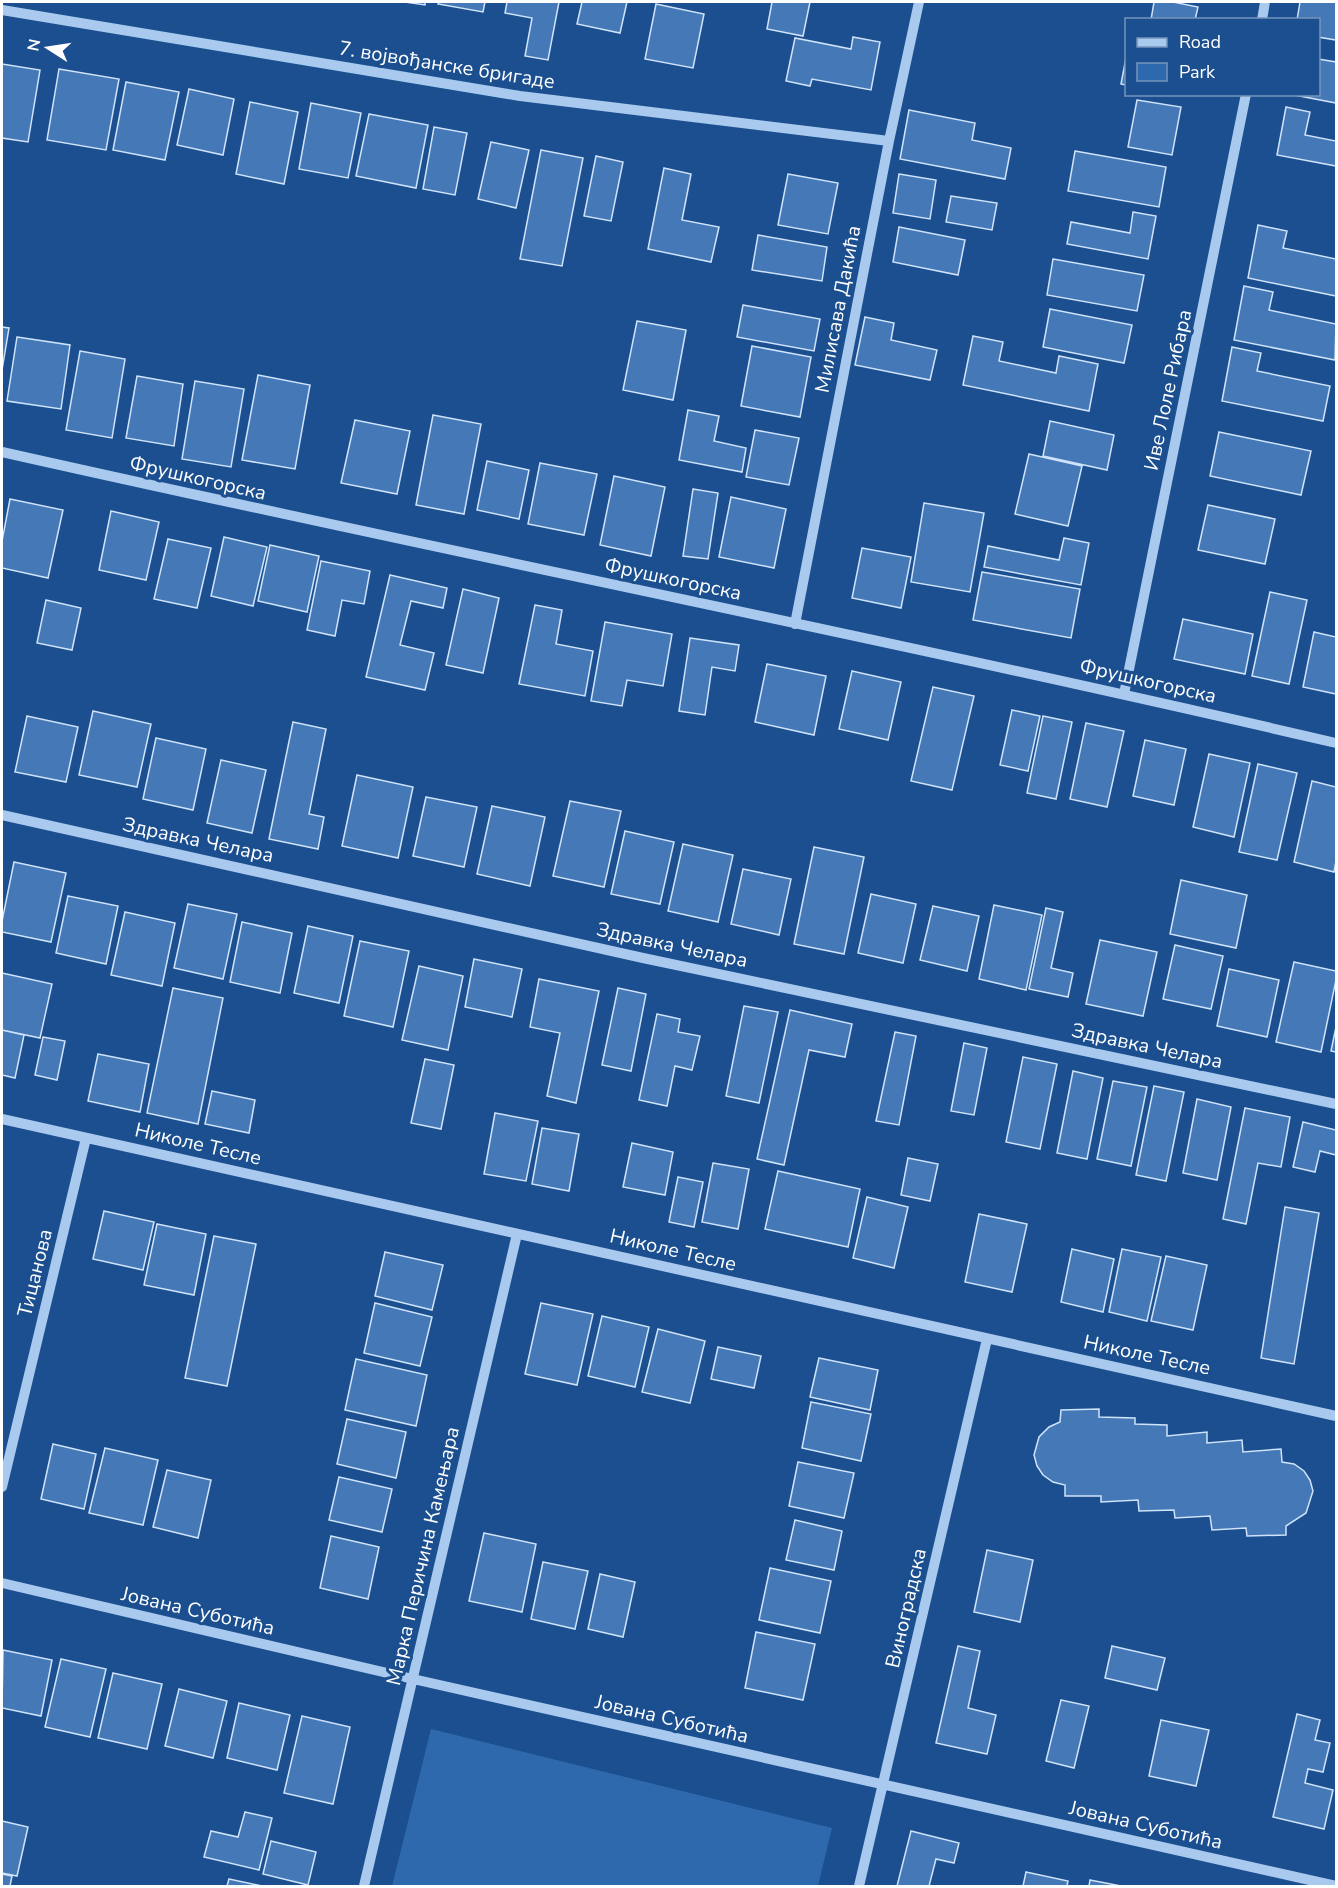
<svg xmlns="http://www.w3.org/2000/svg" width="1338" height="1888" viewBox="0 0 1338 1888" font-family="'Nunito Sans',sans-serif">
  <rect width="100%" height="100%" fill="#1b4f8f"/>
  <path fill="#2e69ad" d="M 431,1729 L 832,1828 L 818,1886 L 392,1886 Z"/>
  <path fill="#4478b7" stroke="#cfe3fa" stroke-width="1.5" d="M 405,2 L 425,2 L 425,5 Z
    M 439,2 L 485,2 L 483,12 L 438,4 Z
    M 507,2 L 559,2 L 548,60 L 525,56 L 532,18 L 505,13 Z
    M 582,2 L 627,2 L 620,33 L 577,24 Z
    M 772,2 L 810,2 L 803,36 L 767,29 Z
    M 1154,2 L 1173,2 L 1198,7 L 1195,20 L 1151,20 Z
    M 1300,2 L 1336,2 L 1336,40 L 1318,37 L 1318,20 L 1297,20 Z
    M 656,4 L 704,14 L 693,68 L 645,59 Z
    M 853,37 L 880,42 L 871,90 L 812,79 L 810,86 L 786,81 L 795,38 L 851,49 Z
    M 1126,58 L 1126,85 L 1121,84 Z
    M 1318,59 L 1336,62 L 1336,103 L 1289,94 L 1318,94 Z
    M 2,64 L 40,70 L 28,142 L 2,138 Z
    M 59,69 L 119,79 L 106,150 L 47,140 Z
    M 126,82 L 179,92 L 165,160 L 113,150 Z
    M 189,89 L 234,99 L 223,155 L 177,145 Z
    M 1137,100 L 1181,107 L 1172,155 L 1128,147 Z
    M 250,102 L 298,112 L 284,184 L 236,174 Z
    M 311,103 L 361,113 L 348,178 L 299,169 Z
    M 1286,107 L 1310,112 L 1305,135 L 1336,141 L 1336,166 L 1277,155 Z
    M 909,110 L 975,123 L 972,140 L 1011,148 L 1005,179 L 900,159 Z
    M 369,114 L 428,125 L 416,188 L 356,176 Z
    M 434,127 L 467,133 L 455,195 L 423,189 Z
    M 491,142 L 529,150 L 516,208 L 478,199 Z
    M 541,150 L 583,158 L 562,266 L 520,259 Z
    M 1075,151 L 1166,167 L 1159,207 L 1068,191 Z
    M 596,156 L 623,162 L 611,221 L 584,216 Z
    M 664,168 L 691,174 L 682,220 L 719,227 L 711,262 L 648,249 Z
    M 788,174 L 838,183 L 828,234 L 778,225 Z
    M 899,174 L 936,180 L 930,219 L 893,213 Z
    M 951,196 L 997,203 L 992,230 L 946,222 Z
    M 1133,212 L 1156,216 L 1148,259 L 1067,244 L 1071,222 L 1130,233 Z
    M 1258,225 L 1287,231 L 1283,248 L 1336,259 L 1336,296 L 1248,278 Z
    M 899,227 L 965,240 L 958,275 L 893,262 Z
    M 758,235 L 827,247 L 822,281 L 752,270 Z
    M 1053,259 L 1144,275 L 1137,311 L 1047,295 Z
    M 1244,286 L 1273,292 L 1269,310 L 1336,324 L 1335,360 L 1234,340 Z
    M 743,305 L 820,319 L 814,351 L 737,337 Z
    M 1050,309 L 1132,325 L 1124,363 L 1043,347 Z
    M 865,317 L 894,323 L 891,340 L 937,350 L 930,380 L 855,365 Z
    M 637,321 L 686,330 L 673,400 L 623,390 Z
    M 2,327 L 9,328 L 2,370 Z
    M 973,336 L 1003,342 L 999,361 L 1056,373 L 1059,356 L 1098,364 L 1089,411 L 963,385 Z
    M 17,337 L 70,345 L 61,409 L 7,401 Z
    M 752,346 L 811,357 L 800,417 L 741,406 Z
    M 1232,347 L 1261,353 L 1257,371 L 1330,386 L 1323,421 L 1222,401 Z
    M 80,351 L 125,359 L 112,438 L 66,430 Z
    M 258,375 L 310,385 L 295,469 L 242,460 Z
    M 137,376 L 183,384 L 174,446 L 126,438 Z
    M 195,381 L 244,389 L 231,467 L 182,459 Z
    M 688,410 L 719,416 L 714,441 L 746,448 L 742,472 L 679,460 Z
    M 433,415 L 481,424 L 464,514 L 416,505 Z
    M 355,420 L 410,431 L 397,494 L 341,483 Z
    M 1050,421 L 1114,435 L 1107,470 L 1043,456 Z
    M 755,430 L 799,438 L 789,485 L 746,477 Z
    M 1219,432 L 1311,451 L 1301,495 L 1210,476 Z
    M 1029,454 L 1082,466 L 1068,526 L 1015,514 Z
    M 487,461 L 529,470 L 519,519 L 477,510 Z
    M 540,463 L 597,474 L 584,535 L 528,524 Z
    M 614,476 L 665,487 L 651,556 L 600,545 Z
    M 693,489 L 718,493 L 708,559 L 683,556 Z
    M 731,497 L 786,509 L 774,568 L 719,557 Z
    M 10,499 L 63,510 L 48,578 L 2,568 L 2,541 Z
    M 924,503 L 984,513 L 970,592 L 911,582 Z
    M 1208,505 L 1275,519 L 1265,564 L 1198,550 Z
    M 111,511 L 159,522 L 146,580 L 99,570 Z
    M 224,537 L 267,547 L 253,606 L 211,596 Z
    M 1064,538 L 1089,543 L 1081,585 L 984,567 L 988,546 L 1059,560 Z
    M 168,539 L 211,548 L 197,608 L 154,599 Z
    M 270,545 L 319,556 L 307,612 L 258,601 Z
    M 862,548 L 911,557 L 901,608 L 852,598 Z
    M 321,561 L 370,571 L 364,604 L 342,600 L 335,636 L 307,630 Z
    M 982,572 L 1080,589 L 1071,638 L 973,620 Z
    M 390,575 L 447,588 L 443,608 L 411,601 L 400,645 L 434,653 L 425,690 L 366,677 Z
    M 463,589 L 499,598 L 483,673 L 446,665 Z
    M 1270,592 L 1307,600 L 1289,684 L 1252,676 Z
    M 46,600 L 81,608 L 72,650 L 37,643 Z
    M 535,605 L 562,610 L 556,644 L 593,651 L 585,696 L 519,684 Z
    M 1183,619 L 1253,634 L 1245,674 L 1174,659 Z
    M 605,622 L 672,634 L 663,686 L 627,680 L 622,706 L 591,701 Z
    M 1314,632 L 1336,637 L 1336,694 L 1303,687 Z
    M 690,638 L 739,645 L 735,671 L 712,667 L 705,715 L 679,711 Z
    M 767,664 L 826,676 L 814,735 L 755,722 Z
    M 852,671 L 901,682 L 888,740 L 839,729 Z
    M 933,687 L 974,696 L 952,790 L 911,781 Z
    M 1012,710 L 1040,716 L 1028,771 L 1000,765 Z
    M 93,711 L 151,724 L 137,787 L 79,775 Z
    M 27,716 L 78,727 L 66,782 L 15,772 Z
    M 1043,716 L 1072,722 L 1056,799 L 1027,793 Z
    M 293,722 L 326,729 L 309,814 L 324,817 L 318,849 L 269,839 Z
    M 1086,723 L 1124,731 L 1107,807 L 1070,799 Z
    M 156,738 L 206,749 L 193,810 L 143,799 Z
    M 1145,740 L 1186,749 L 1174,805 L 1133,796 Z
    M 1209,754 L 1250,763 L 1234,837 L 1193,827 Z
    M 221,760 L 266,770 L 252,833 L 207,823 Z
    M 1258,764 L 1297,773 L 1277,860 L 1239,852 Z
    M 357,775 L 413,787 L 398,858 L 342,846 Z
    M 1312,781 L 1336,787 L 1336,861 L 1334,872 L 1294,862 Z
    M 426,797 L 477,807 L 464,867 L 413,856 Z
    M 570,801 L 621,811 L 604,887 L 553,876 Z
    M 492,806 L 545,817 L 530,886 L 477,874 Z
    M 625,831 L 674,842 L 660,904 L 611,894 Z
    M 683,844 L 733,855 L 718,922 L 668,911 Z
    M 814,847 L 864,857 L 844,954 L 794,944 Z
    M 14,862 L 66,873 L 51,942 L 2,932 L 2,921 Z
    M 743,869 L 791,879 L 779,935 L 731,924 Z
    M 1181,880 L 1247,895 L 1236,948 L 1170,934 Z
    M 871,894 L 916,904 L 903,963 L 858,953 Z
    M 68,896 L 118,906 L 106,964 L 56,953 Z
    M 188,904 L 237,914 L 223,979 L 174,968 Z
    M 994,905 L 1042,915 L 1026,990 L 979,979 Z
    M 933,906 L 979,916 L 967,971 L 920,960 Z
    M 1046,908 L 1063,912 L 1051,968 L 1073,973 L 1068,997 L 1029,989 Z
    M 125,912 L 175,923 L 162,986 L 111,975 Z
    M 242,922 L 292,933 L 280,993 L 230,982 Z
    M 308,926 L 353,936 L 339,1003 L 294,993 Z
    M 1100,940 L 1157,952 L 1143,1016 L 1086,1004 Z
    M 360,941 L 409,951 L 393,1027 L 344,1016 Z
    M 1175,945 L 1223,956 L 1211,1009 L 1163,999 Z
    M 474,959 L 522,969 L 512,1017 L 465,1007 Z
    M 1294,962 L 1336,971 L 1336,980 L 1321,1052 L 1276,1042 Z
    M 419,966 L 463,976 L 448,1050 L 402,1040 Z
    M 1229,969 L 1279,980 L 1267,1037 L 1217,1026 Z
    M 2,973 L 52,984 L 40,1038 L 2,1030 Z
    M 539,979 L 599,991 L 576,1103 L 547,1096 L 560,1033 L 530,1027 Z
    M 173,988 L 223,998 L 198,1124 L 147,1113 Z
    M 618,988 L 646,994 L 631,1071 L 602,1065 Z
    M 744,1006 L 778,1012 L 759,1103 L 726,1096 Z
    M 790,1010 L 852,1024 L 845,1057 L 809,1050 L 784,1165 L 757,1159 Z
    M 657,1014 L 680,1019 L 678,1032 L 700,1036 L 692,1070 L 675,1066 L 667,1106 L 639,1100 Z
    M 1336,1027 L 1336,1052 L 1331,1051 Z
    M 2,1030 L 24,1035 L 15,1078 L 2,1075 Z
    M 895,1032 L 916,1036 L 899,1125 L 876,1121 Z
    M 43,1037 L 65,1041 L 57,1080 L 35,1075 Z
    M 964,1043 L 987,1048 L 974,1115 L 951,1111 Z
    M 98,1054 L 149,1064 L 140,1112 L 88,1101 Z
    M 1023,1057 L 1057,1064 L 1040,1149 L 1006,1142 Z
    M 425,1059 L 454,1065 L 441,1129 L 411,1123 Z
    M 1073,1071 L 1103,1078 L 1087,1159 L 1057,1153 Z
    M 1113,1081 L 1147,1087 L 1131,1166 L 1097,1159 Z
    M 1154,1086 L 1184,1092 L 1166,1181 L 1136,1175 Z
    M 212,1091 L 255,1100 L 249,1133 L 205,1124 Z
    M 1197,1099 L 1231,1107 L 1217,1180 L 1183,1173 Z
    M 1245,1108 L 1290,1117 L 1281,1167 L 1258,1163 L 1246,1224 L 1223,1219 Z
    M 495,1113 L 538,1121 L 526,1181 L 484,1174 Z
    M 1303,1122 L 1336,1130 L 1336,1155 L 1320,1151 L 1315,1172 L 1293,1167 Z
    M 542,1128 L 579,1134 L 569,1191 L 532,1184 Z
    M 632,1143 L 673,1152 L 665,1195 L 623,1187 Z
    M 908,1158 L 938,1164 L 930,1201 L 901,1195 Z
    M 713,1163 L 749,1169 L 738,1229 L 702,1222 Z
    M 778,1171 L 860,1189 L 848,1247 L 765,1229 Z
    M 678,1177 L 703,1182 L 694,1227 L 669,1222 Z
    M 867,1197 L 908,1207 L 894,1268 L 853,1258 Z
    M 1285,1207 L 1319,1213 L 1294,1364 L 1261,1358 Z
    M 104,1211 L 154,1222 L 143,1270 L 93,1259 Z
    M 979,1214 L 1027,1224 L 1012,1292 L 965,1282 Z
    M 157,1224 L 206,1234 L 194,1295 L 144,1285 Z
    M 214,1236 L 256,1244 L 227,1386 L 185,1378 Z
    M 1072,1249 L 1114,1259 L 1103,1312 L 1061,1302 Z
    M 1122,1249 L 1161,1257 L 1147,1321 L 1109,1312 Z
    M 385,1252 L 443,1265 L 432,1310 L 375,1296 Z
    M 1166,1256 L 1207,1265 L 1193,1330 L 1151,1321 Z
    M 375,1303 L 432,1317 L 420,1366 L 364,1353 Z
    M 541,1303 L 593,1314 L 577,1385 L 525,1374 Z
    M 602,1316 L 649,1327 L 635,1387 L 588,1376 Z
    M 658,1329 L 705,1341 L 690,1403 L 642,1392 Z
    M 718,1347 L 761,1356 L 754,1388 L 711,1379 Z
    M 819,1358 L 878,1370 L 870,1410 L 810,1397 Z
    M 356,1359 L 427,1375 L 416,1426 L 345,1410 Z
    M 811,1402 L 871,1414 L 861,1461 L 802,1448 Z
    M 1099,1409 L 1099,1417 L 1135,1418 L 1135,1424 L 1167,1425 L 1167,1436 L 1207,1432 L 1207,1443 L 1242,1440 L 1243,1452 L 1281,1449 L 1282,1462 L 1294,1464 L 1304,1471 L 1310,1480 L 1313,1491 L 1306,1513 L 1286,1526 L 1286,1535 L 1247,1536 L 1246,1528 L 1212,1530 L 1210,1516 L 1175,1518 L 1174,1510 L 1139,1511 L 1138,1500 L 1101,1502 L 1101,1496 L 1065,1496 L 1065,1485 L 1053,1482 L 1043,1475 L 1037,1466 L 1034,1455 L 1039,1437 L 1049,1427 L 1060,1422 L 1061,1410 Z
    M 347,1419 L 406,1432 L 396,1478 L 337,1464 Z
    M 53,1444 L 96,1454 L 84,1509 L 41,1499 Z
    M 105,1448 L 158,1460 L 143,1525 L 89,1513 Z
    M 798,1462 L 854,1473 L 844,1518 L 789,1506 Z
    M 167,1470 L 211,1480 L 198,1538 L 153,1527 Z
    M 339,1477 L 392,1489 L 382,1532 L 329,1520 Z
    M 795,1520 L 842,1531 L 834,1570 L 786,1560 Z
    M 484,1533 L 536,1544 L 522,1612 L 469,1601 Z
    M 331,1536 L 379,1547 L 368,1599 L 320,1588 Z
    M 987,1550 L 1033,1560 L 1020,1622 L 974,1612 Z
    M 543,1562 L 588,1571 L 575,1629 L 531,1619 Z
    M 770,1568 L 831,1581 L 820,1633 L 759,1620 Z
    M 600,1574 L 635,1582 L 623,1637 L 588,1629 Z
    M 756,1632 L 815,1644 L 803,1700 L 745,1688 Z
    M 958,1646 L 980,1651 L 968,1708 L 996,1715 L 987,1754 L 936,1743 Z
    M 1112,1646 L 1165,1658 L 1157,1690 L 1105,1678 Z
    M 3,1650 L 52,1660 L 41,1716 L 2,1708 Z
    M 61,1659 L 106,1669 L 90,1737 L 45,1727 Z
    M 113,1673 L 162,1684 L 147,1749 L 98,1738 Z
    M 179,1689 L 227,1701 L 213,1758 L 165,1746 Z
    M 1061,1700 L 1089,1706 L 1074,1768 L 1046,1761 Z
    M 239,1703 L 290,1715 L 277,1770 L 227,1758 Z
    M 1297,1714 L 1320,1720 L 1315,1740 L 1330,1743 L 1323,1772 L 1308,1769 L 1305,1783 L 1333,1790 L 1324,1829 L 1273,1817 Z
    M 302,1716 L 350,1727 L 333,1804 L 284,1793 Z
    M 1161,1720 L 1209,1730 L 1196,1786 L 1149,1776 Z
    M 245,1812 L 272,1818 L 259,1870 L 204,1857 L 211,1831 L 238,1837 Z
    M 2,1821 L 28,1827 L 17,1876 L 2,1873 Z
    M 911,1831 L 959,1843 L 954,1863 L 936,1859 L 929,1886 L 897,1886 Z
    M 271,1841 L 316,1852 L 308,1885 L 263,1874 Z
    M 1026,1872 L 1068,1881 L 1067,1886 L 1023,1886 Z
    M 2,1874 L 12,1876 L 10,1886 L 2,1886 Z
    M 229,1879 L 262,1886 L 227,1886 Z
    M 1090,1880 L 1121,1886 L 1089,1886 Z"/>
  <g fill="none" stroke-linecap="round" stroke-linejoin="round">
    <path stroke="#a9c9ee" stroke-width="10" d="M 2,10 L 520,96 L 889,141
      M 1262,20 L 1265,2
      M 2,452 C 446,552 893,640 1336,743
      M 795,624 L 889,141 L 919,2
      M 1124,694 L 1246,94
      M 2,815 L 643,958 L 1336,1104
      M 2,1119 L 1336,1416
      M 2,1487 L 86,1138
      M 2,1583 L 413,1679 L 1336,1886
      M 364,1886 L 517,1234
      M 859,1886 L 987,1339"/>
  </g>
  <g text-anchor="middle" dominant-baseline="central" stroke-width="6" stroke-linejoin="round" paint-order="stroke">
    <g font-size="20" fill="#fff" stroke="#1b4f8f">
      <text transform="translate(447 65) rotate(9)">7. војвођанске бригаде</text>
      <text transform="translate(838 309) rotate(-79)">Милисава Дакића</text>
      <text transform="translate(1168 390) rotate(-78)">Иве Лоле Рибара</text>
      <text transform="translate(198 478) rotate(13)">Фрушкогорска</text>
      <text transform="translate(673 579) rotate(12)">Фрушкогорска</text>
      <text transform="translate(1148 681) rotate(13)">Фрушкогорска</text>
      <text transform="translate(198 840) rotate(12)">Здравка Челара</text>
      <text transform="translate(672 945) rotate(12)">Здравка Челара</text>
      <text transform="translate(1147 1046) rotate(12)">Здравка Челара</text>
      <text transform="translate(198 1144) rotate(13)">Николе Тесле</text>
      <text transform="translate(673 1250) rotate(13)">Николе Тесле</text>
      <text transform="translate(35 1273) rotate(-76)">Тицанова</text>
      <text transform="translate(1147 1355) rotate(12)">Николе Тесле</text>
      <text transform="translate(423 1556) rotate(-77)">Марка Перичина Камењара</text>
      <text transform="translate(906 1608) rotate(-77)">Виноградска</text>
      <text transform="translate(198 1611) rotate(13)">Јована Суботића</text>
      <text transform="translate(672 1719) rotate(13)">Јована Суботића</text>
      <text transform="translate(1146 1825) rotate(13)">Јована Суботића</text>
    </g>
  </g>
  <rect width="1338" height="1888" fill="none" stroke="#ffffff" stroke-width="6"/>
  <rect x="1125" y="18" width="195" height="78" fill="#1b4f8f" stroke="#7695bc" stroke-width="1.5"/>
  <rect x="1137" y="38" width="30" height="9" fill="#a9c9ee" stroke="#7695bc" stroke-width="1.5"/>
  <text x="1179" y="48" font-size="18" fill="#ffffff">Road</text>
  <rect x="1137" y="63" width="30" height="18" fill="#2e69ad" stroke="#7695bc" stroke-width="1.5"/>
  <text x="1179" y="78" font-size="18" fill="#ffffff">Park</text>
  <g transform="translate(48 48) rotate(282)" stroke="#1b4f8f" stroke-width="4.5" paint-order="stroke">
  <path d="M0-4.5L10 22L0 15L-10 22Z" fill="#ffffff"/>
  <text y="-9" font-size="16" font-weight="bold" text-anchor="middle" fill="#ffffff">N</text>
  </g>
</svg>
